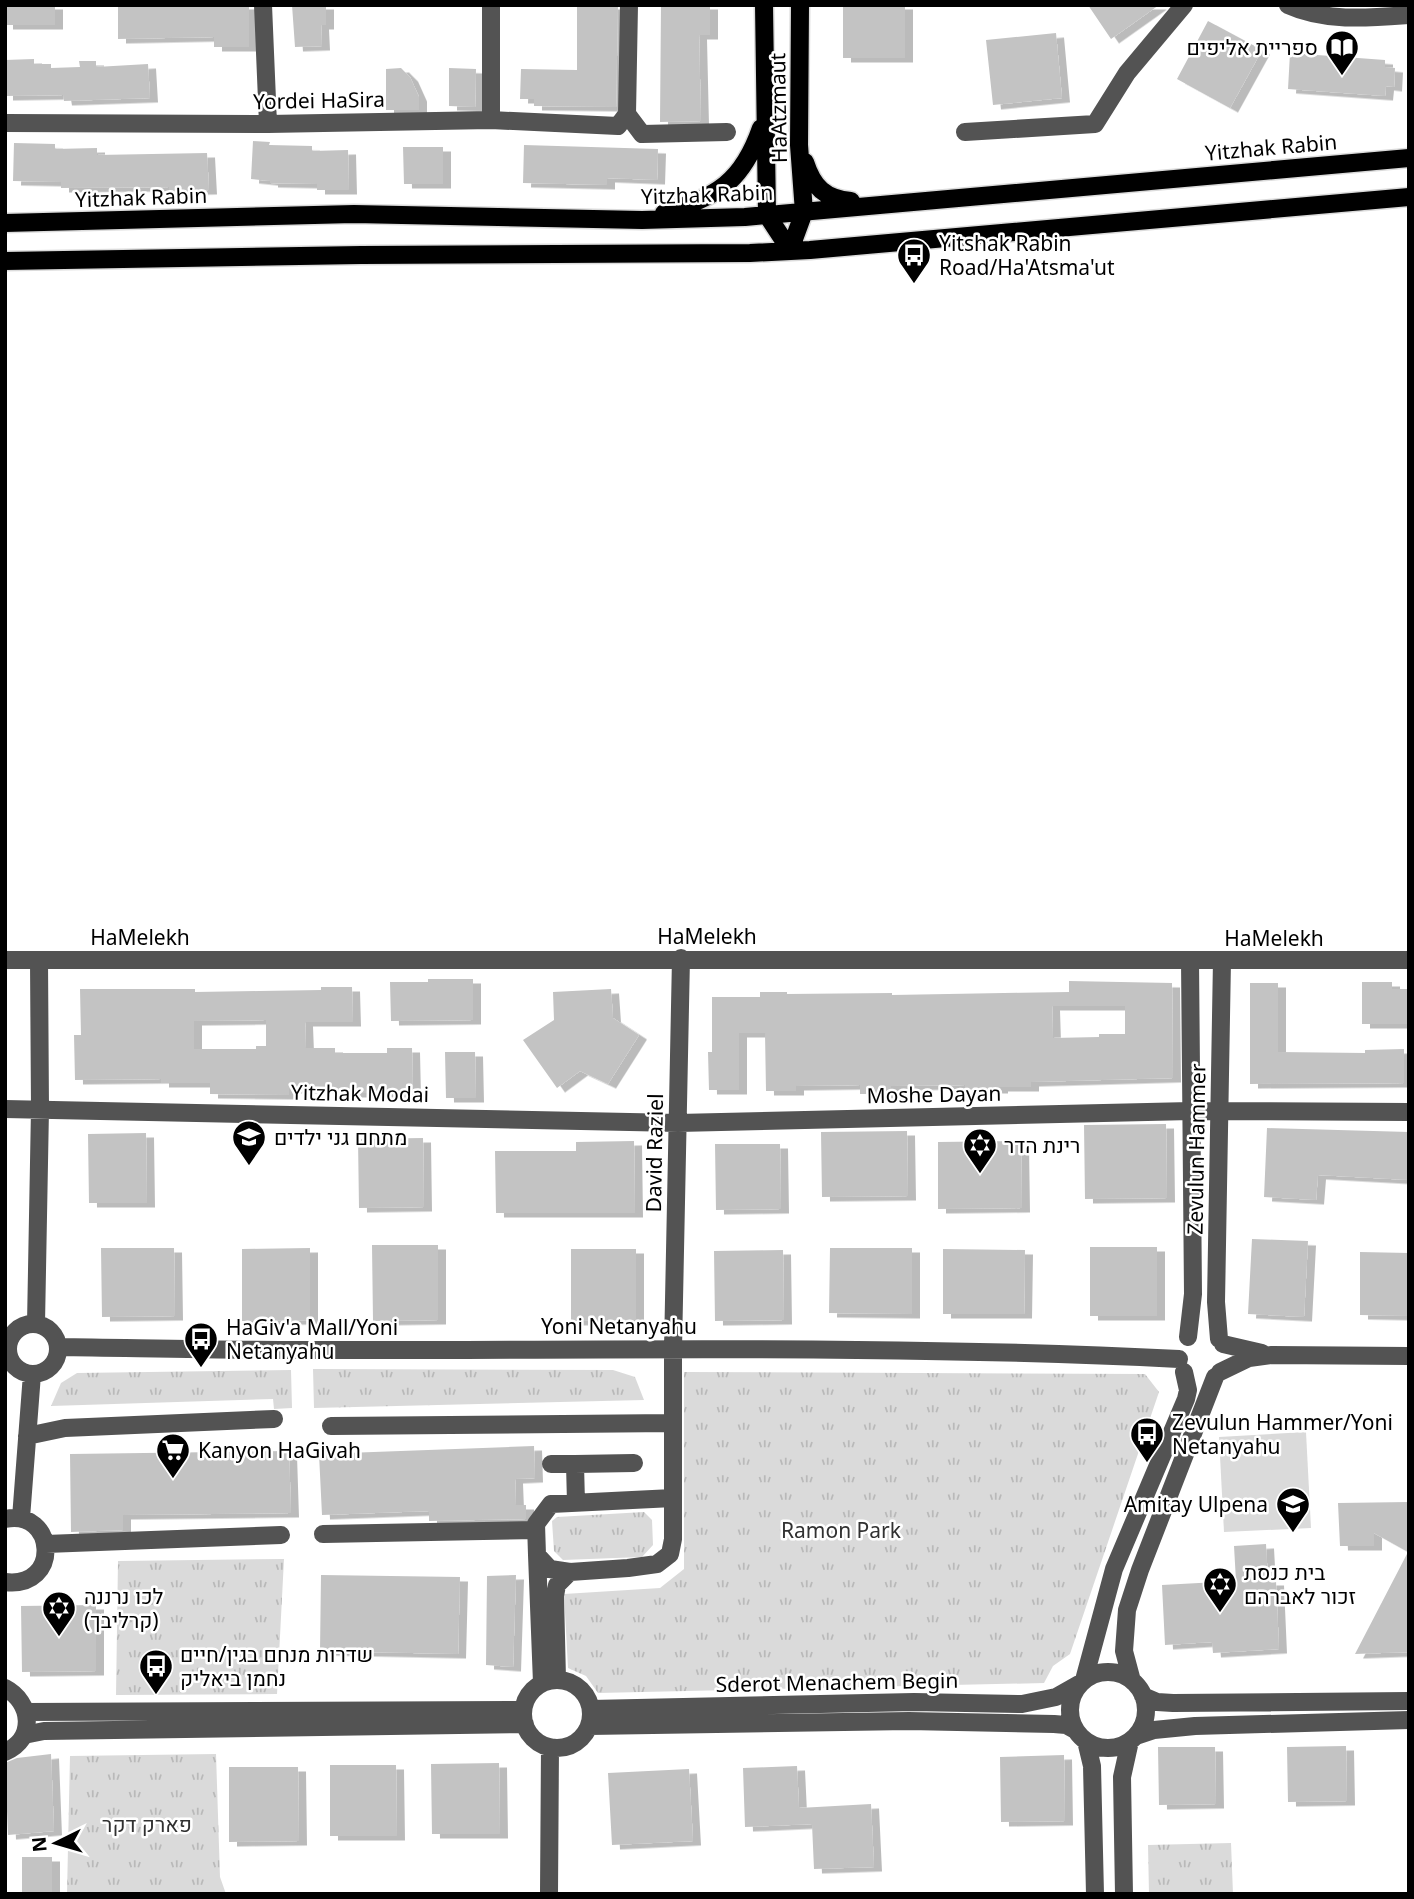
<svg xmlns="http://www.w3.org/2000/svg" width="1414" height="1899" viewBox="0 0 1414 1899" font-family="'Noto Sans',Heebo,sans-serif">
  <defs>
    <pattern id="grass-tufts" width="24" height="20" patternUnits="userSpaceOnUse" patternTransform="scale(1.75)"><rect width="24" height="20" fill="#dadada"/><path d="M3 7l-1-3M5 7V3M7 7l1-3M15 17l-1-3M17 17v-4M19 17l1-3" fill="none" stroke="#b9b9b9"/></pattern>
    <filter id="shadow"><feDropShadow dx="8" dy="4.5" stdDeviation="0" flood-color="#0004"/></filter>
  </defs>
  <rect width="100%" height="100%" fill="#fff"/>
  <path fill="url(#grass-tufts)" d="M 313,1369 L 613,1370 L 635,1377 L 644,1400 L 314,1408 Z
    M 291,1370 L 292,1408 L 274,1409 L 273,1399 L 51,1406 L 61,1383 L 77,1373 Z
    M 684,1372 L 1145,1374 L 1159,1392 L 1070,1654 L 1053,1666 L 1044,1683 L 598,1693 L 586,1676 L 568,1668 L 564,1594 L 660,1588 L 684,1569 Z
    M 644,1512 L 652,1520 L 653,1545 L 642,1557 L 563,1560 L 554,1551 L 552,1521 L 557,1517 Z
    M 284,1559 L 277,1694 L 116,1695 L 118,1561 Z
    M 216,1754 L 220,1877 L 226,1894 L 67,1894 L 70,1756 Z
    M 1231,1843 L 1233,1894 L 1149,1894 L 1148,1845 Z"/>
  <path fill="#dadada" d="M 1306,1432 L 1311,1528 L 1224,1532 L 1219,1437 Z"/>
  <path fill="#c3c3c3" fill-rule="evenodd" filter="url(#shadow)" d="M 5,5 L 55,5 L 55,25 L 5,25 Z
    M 118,5 L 249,5 L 249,47 L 214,47 L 214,37 L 118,39 Z
    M 292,5 L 326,5 L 326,25 L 321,25 L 322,46 L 295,47 Z
    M 577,5 L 618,5 L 616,107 L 534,106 L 534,99 L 520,99 L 521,69 L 577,70 Z
    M 661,5 L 710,5 L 710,35 L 699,35 L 701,121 L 660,122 Z
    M 843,5 L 905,5 L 905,58 L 843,58 Z
    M 1088,5 L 1159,5 L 1111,39 Z
    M 1208,21 L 1262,50 L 1230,108 L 1177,79 Z
    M 1056,33 L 1062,98 L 993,105 L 986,40 Z
    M 1290,53 L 1385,60 L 1385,67 L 1395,68 L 1394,87 L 1386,86 L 1385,96 L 1288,89 Z
    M 34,59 L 34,64 L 51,64 L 51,68 L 80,67 L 79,61 L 96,61 L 96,67 L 148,64 L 150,98 L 64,101 L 63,95 L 5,96 L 5,60 Z
    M 401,68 L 410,77 L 419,97 L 419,110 L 386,110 L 386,69 Z
    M 449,68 L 476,69 L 475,107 L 449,106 Z
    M 253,141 L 270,142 L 269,145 L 312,146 L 312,151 L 348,150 L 349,190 L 317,190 L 317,184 L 270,183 L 270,181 L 251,179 Z
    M 14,143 L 55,144 L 55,149 L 97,148 L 97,155 L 207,153 L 209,190 L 169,191 L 169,187 L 61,188 L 61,182 L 13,181 Z
    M 524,145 L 658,149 L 657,180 L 607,178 L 607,185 L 523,183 Z
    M 403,147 L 443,147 L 443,184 L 404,184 Z
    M 428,979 L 473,979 L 473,1020 L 391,1021 L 390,982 L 428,982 Z
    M 1069,981 L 1172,983 L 1173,1078 L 1031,1082 L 1031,1087 L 1000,1087 L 1000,1089 L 965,1089 L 965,1085 L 891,1086 L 891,1094 L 860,1094 L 860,1085 L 796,1086 L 796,1091 L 766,1091 L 765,1033 L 739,1033 L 739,1090 L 709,1090 L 708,1052 L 712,1052 L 712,997 L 760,997 L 760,992 L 787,992 L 787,994 L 892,993 L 892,995 L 1069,992 ZM 1052,1006 L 1125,1006 L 1125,1034 L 1099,1034 L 1099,1037 L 1053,1038 Z
    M 1362,982 L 1392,982 L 1392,989 L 1409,989 L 1409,1024 L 1362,1024 Z
    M 1250,983 L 1278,983 L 1278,1052 L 1365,1053 L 1365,1050 L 1404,1049 L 1404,1083 L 1250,1084 Z
    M 321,987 L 352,987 L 353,1022 L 305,1022 L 306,1048 L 335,1048 L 335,1053 L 387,1053 L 387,1048 L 412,1048 L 413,1093 L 347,1093 L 347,1088 L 289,1089 L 289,1095 L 210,1094 L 210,1083 L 161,1083 L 161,1079 L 75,1080 L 74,1035 L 81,1035 L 80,989 L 195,989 L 195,992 L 321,990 ZM 266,1020 L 266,1046 L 256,1046 L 256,1049 L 194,1049 L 194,1021 Z
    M 611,989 L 613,1018 L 639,1035 L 608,1084 L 580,1071 L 557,1088 L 523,1040 L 554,1020 L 553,992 Z
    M 445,1052 L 475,1052 L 476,1098 L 446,1098 Z
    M 1166,1124 L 1167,1198 L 1085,1199 L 1084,1125 Z
    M 1267,1128 L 1409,1132 L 1409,1180 L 1318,1175 L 1316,1200 L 1264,1197 Z
    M 907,1131 L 908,1196 L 822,1197 L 821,1132 Z
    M 146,1133 L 147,1203 L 89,1203 L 88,1134 Z
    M 423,1138 L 424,1207 L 359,1208 L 358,1139 Z
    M 634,1141 L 635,1213 L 496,1213 L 495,1151 L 576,1151 L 576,1142 Z
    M 1021,1141 L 1022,1208 L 938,1209 L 938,1142 Z
    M 715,1144 L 780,1144 L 781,1209 L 716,1210 Z
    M 1252,1239 L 1308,1241 L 1304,1317 L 1248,1314 Z
    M 372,1245 L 438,1245 L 438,1320 L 373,1321 Z
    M 1090,1247 L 1157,1247 L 1157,1316 L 1090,1316 Z
    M 101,1248 L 174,1248 L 175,1316 L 102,1317 Z
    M 310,1248 L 310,1320 L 242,1321 L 242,1249 Z
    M 830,1248 L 912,1248 L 912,1314 L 829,1313 Z
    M 571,1249 L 636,1249 L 636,1320 L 571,1321 Z
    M 943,1249 L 1025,1250 L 1024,1314 L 943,1314 Z
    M 783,1250 L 784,1320 L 715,1321 L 714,1251 Z
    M 1360,1252 L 1409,1253 L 1409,1316 L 1360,1315 Z
    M 534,1446 L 535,1478 L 515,1479 L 516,1505 L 526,1505 L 526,1519 L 429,1521 L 429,1511 L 322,1515 L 319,1454 Z
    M 289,1451 L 291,1513 L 123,1515 L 123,1530 L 71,1532 L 70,1454 Z
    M 1409,1502 L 1409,1652 L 1355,1654 L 1408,1552 L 1374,1533 L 1374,1546 L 1340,1546 L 1338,1503 Z
    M 1266,1544 L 1268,1581 L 1276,1581 L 1279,1649 L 1213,1653 L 1212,1642 L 1165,1645 L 1162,1585 L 1236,1581 L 1234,1546 Z
    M 321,1575 L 460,1577 L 458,1654 L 320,1651 Z
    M 516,1575 L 513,1667 L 486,1665 L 487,1576 Z
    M 96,1605 L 96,1671 L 22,1672 L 21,1606 Z
    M 1346,1746 L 1347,1801 L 1288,1802 L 1287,1747 Z
    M 1158,1747 L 1215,1747 L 1216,1804 L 1159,1805 Z
    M 51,1754 L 54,1831 L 8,1835 L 5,1763 L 17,1758 Z
    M 1064,1755 L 1065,1821 L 1001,1822 L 1000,1757 Z
    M 499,1763 L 500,1834 L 432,1834 L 431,1764 Z
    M 330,1765 L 396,1765 L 397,1836 L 330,1836 Z
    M 797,1766 L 799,1808 L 871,1804 L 874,1867 L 814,1869 L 812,1824 L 745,1827 L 743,1768 Z
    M 229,1767 L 298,1767 L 299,1841 L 229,1842 Z
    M 689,1769 L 693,1841 L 612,1845 L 608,1773 Z
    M 22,1857 L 52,1857 L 52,1894 L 22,1894 Z"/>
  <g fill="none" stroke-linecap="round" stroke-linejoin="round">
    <g stroke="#dbdbdb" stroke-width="21">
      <path id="major" d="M 764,5 L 767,215 L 790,250
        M 805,162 C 813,187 825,199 851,201
        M 664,213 C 717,196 742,183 761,128
        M 5,223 L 354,214 L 642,220 L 745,217 L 1409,158
        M 790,250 L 804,212 L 799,145 L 800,5
        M 5,261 L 361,255 L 750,253 L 810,250 L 1409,197"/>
    </g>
    <path stroke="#535353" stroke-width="18" d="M 263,5 L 268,124
      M 491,5 L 491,120
      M 1288,5 C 1325,22 1369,18 1409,15
      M 627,114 L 642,134 L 727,132
      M 627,114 L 629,5
      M 5,123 L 268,124 L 491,120 L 618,126 L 627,114
      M 965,132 L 1095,124 L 1127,73 L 1184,5
      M 5,960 L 1409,960
      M 5,1109 L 678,1123 L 1191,1111 L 1409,1112
      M 36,1324 L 40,1109 L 39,960
      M8 1349a25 25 0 1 1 50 0a25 25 0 1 1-50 0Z
      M 1188,1337 L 1193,1294 L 1190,960
      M 1219,1339 L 1216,1302 L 1222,960
      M 1223,1344 L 1262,1353
      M 59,1347 C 139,1348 220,1350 301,1350 C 593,1351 886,1344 1179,1359
      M 1220,1372 L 1249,1358 L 1272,1355 L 1409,1356
      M 331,1426 L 673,1423
      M 27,1436 L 65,1428 L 274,1419
      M 551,1464 L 575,1464 L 576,1503
      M 575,1464 L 634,1463
      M 673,1498 L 551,1504 L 536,1524 L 537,1555 L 550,1569 L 570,1572 L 628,1568 L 657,1564 L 670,1554 L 673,1539 L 673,1349 L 681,958
      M 21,1518 L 32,1374
      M 5,1519 C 56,1508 62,1589 5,1582
      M 323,1534 L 536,1530
      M 46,1544 L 281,1535
      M 537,1555 L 542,1683
      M1070 1710a38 38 0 1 1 76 0a38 38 0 1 1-76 0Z
      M 557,1679 L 555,1596 L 557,1585 L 570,1572
      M523 1714a34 34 0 1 1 68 0a34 34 0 1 1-68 0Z
      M 1084,1680 L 1114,1569 L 1186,1399 L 1188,1390 L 1184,1372
      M 1132,1681 L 1124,1651 L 1127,1610 L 1140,1570 L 1215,1377
      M 5,1688 C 32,1702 36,1739 5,1752
      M 1143,1696 L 1157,1702 L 1173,1703 L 1409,1701
      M 591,1709 L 914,1702 L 1022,1704 L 1056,1697 L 1079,1684
      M 26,1712 L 523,1710
      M 589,1726 L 909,1721 L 1054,1724 L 1066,1725 L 1075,1730
      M 24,1735 L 44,1731 L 525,1724
      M 1136,1736 L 1154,1730 L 1195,1726 L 1409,1720
      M 1086,1741 L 1092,1766 L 1095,1894
      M 549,1894 L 550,1747
      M 1124,1894 L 1122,1777 L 1130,1741"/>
    <use href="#major" stroke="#000" stroke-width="18"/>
  </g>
  <defs>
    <g id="library-pin" transform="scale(1.75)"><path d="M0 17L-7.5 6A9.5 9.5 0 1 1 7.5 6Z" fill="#000" stroke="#fff"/><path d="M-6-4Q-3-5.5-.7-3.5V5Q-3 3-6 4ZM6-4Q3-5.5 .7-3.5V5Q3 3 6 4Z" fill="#fff"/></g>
    <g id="bus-pin" transform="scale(1.75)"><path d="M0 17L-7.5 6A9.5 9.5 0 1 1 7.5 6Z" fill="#000" stroke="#fff"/><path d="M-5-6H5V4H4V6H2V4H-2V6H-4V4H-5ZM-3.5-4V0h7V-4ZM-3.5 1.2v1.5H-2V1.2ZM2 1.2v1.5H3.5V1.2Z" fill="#fff"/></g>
    <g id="school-pin" transform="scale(1.75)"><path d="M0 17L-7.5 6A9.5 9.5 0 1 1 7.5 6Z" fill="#000" stroke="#fff"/><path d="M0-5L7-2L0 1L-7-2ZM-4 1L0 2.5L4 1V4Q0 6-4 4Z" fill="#fff"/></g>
    <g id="synagogue-pin" transform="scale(1.75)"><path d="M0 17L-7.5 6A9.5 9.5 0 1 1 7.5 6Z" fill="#000" stroke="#fff"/><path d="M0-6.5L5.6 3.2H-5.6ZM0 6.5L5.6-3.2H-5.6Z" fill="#fff"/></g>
    <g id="supermarket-pin" transform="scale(1.75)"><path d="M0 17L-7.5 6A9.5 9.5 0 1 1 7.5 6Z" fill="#000" stroke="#fff"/><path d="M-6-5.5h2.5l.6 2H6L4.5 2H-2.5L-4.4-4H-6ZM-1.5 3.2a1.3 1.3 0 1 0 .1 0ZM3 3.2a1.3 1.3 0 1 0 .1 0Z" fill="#fff"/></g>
  </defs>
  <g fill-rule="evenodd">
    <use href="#library-pin" x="1342" y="47"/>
    <use href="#bus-pin" x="914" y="255"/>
    <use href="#school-pin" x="249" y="1137"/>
    <use href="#synagogue-pin" x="980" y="1145"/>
    <use href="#bus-pin" x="201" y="1339"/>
    <use href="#bus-pin" x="1147" y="1434"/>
    <use href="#supermarket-pin" x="173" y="1450"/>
    <use href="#school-pin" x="1293" y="1504"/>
    <use href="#synagogue-pin" x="1220" y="1584"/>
    <use href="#synagogue-pin" x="59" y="1608"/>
    <use href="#bus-pin" x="156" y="1666"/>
  </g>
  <g text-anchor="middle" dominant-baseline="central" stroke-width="5" stroke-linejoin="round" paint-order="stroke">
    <g font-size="21" fill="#000" stroke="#fff" text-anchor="start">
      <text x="1318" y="47" text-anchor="end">ספריית אליפים</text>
      <text x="939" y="243">Yitshak Rabin<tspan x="939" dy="24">Road/Ha'Atsma'ut</tspan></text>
      <text x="274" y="1137">מתחם גני ילדים</text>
      <text x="1004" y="1145">רינת הדר</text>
      <text x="226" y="1327">HaGiv'a Mall/Yoni<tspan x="226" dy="24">Netanyahu</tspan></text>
      <text x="1172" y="1422">Zevulun Hammer/Yoni<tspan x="1172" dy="24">Netanyahu</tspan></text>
      <text x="198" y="1450">Kanyon HaGivah</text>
      <text x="1268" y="1504" text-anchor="end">Amitay Ulpena</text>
      <text x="1244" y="1572">בית כנסת<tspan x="1244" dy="24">זכור לאברהם</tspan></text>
      <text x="84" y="1596">לכו נרננה<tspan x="84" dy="24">(קרליבך)</tspan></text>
      <text x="180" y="1654">שדרות מנחם בגין/חיים<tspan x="180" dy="24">נחמן ביאליק</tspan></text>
    </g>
    <g font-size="21" fill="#000" stroke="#fff">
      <text transform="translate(319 100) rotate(-1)">Yordei HaSira</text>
      <text transform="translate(778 108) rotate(-91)">HaAtzmaut</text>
      <text transform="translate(1271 147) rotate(-5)">Yitzhak Rabin</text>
      <text transform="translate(707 194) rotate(-2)">Yitzhak Rabin</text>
      <text transform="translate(141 197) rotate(-2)">Yitzhak Rabin</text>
      <text x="707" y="936">HaMelekh</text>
      <text x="140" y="937">HaMelekh</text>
      <text x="1274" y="938">HaMelekh</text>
      <text transform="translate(360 1093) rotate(1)">Yitzhak Modai</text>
      <text transform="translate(934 1094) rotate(-1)">Moshe Dayan</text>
      <text transform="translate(1196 1149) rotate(-89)">Zevulun Hammer</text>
      <text transform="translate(654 1153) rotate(-89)">David Raziel</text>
      <text x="619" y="1326">Yoni Netanyahu</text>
      <text transform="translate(837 1682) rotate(-1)">Sderot Menachem Begin</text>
    </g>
    <g font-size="21" fill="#313131" stroke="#fff">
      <text x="841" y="1530">Ramon Park</text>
      <text x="147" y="1824">פארק דקר</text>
    </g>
  </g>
  <rect width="1414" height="1899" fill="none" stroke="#000000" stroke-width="14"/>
  <g transform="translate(56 1843) rotate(265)" stroke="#ffffff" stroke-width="5" paint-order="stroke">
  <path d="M0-5L12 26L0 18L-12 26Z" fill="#000000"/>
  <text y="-10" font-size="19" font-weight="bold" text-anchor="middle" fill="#000000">N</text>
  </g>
</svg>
